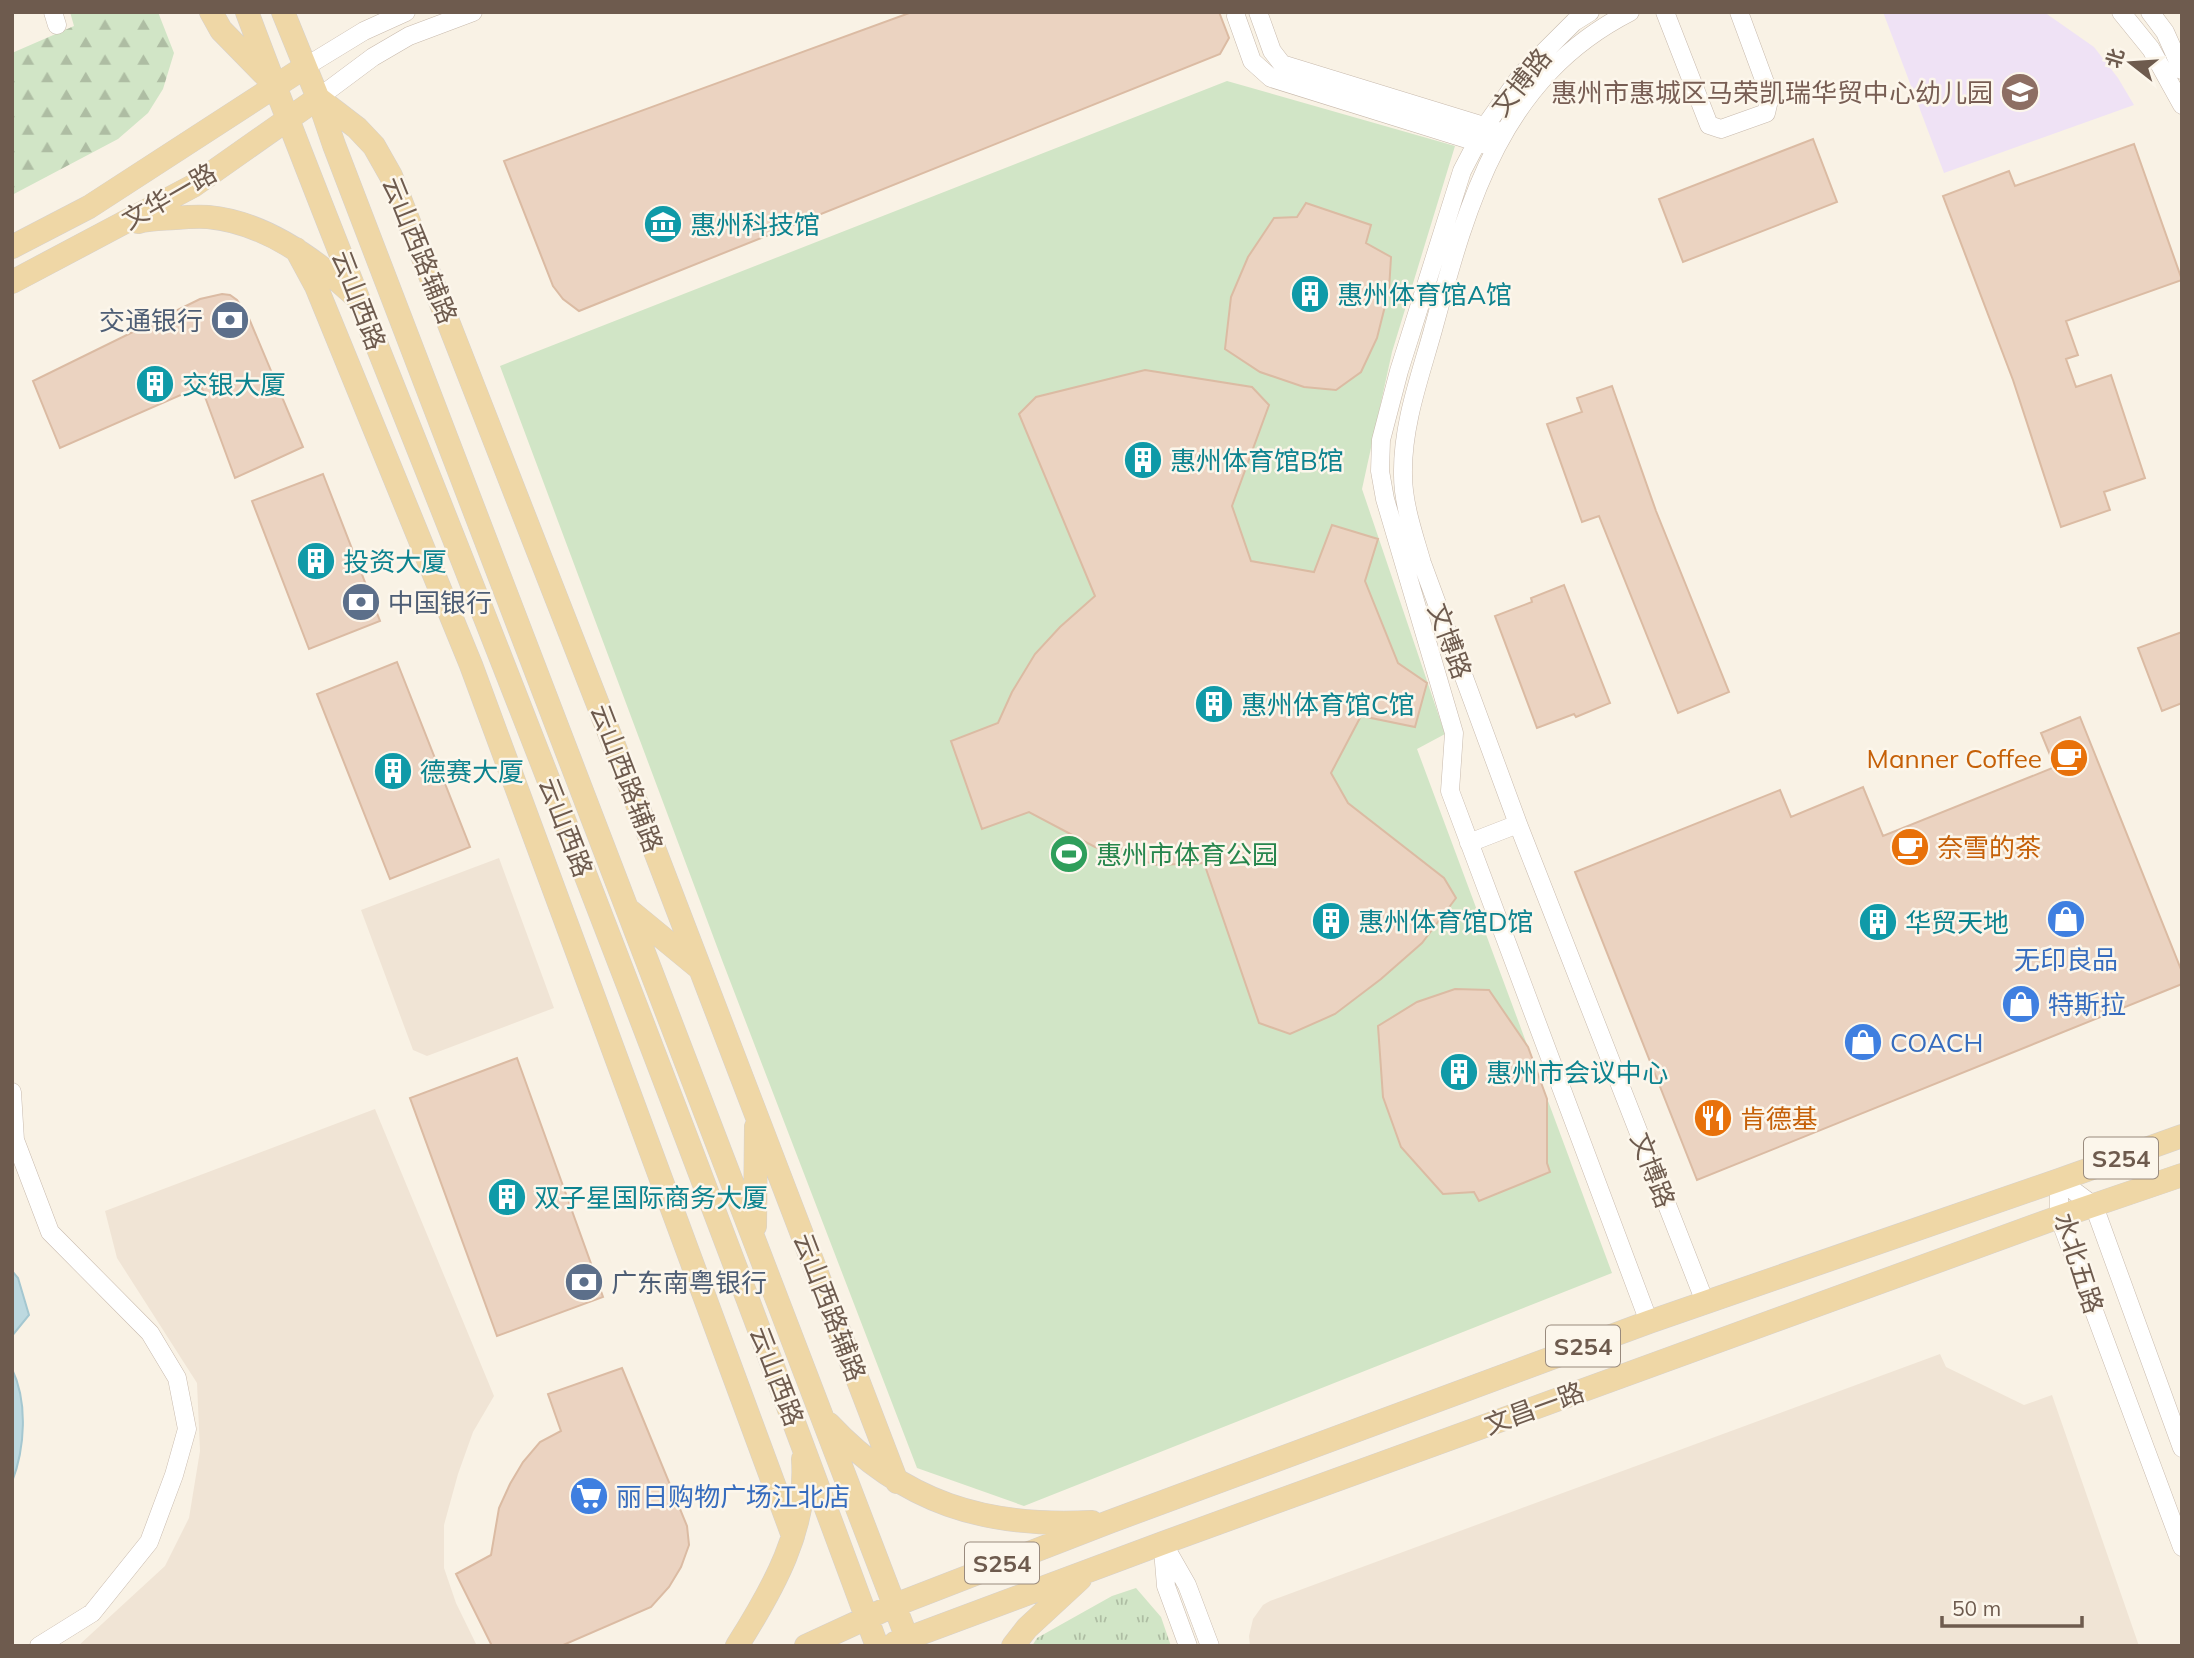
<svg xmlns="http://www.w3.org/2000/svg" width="2194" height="1658" viewBox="0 0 2194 1658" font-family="Mulish,'Noto Sans SC',sans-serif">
  <defs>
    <pattern id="grass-tufts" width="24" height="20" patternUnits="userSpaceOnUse" patternTransform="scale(1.75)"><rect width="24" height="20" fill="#d1e5c6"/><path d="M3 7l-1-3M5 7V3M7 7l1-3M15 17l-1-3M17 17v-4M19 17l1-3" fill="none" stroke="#aebda3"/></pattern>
    <pattern id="forest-firs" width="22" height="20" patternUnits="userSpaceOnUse" patternTransform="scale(1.75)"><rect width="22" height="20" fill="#d1e5c6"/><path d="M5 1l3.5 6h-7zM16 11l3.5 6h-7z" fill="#aebda3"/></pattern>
  </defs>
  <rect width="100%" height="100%" fill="#f9f2e5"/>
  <path fill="#f0e4d5" d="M 499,858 L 554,1008 L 427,1056 L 413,1050 L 361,910 Z
    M 375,1109 L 494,1396 L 473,1432 L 458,1474 L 444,1525 L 444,1568 L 456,1603 L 477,1646 L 78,1646 L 165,1566 L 189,1518 L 200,1451 L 197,1383 L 117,1258 L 105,1211 Z
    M 1940,1354 L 1946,1367 L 2024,1405 L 2052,1395 L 2139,1646 L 1250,1646 L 1249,1636 L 1253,1619 L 1263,1605 L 1270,1601 Z"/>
  <path fill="#efe2f5" d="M 1883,12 L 2044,12 L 2094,47 L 2118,78 L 2134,105 L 1944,173 Z"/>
  <path fill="url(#grass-tufts)" d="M 1136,1588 L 1161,1617 L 1171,1646 L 1032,1646 L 1037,1638 L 1112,1596 Z"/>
  <path fill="url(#forest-firs)" d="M 70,12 L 158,12 L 174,53 L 163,89 L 148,113 L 118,139 L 12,195 L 12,53 L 74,26 Z"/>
  <path fill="#d1e5c6" d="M 1227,81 L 1455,146 L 1392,352 L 1362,489 L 1445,734 L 1417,749 L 1612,1273 L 1024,1506 L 917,1468 L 722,960 L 500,366 Z"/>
  <path fill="#bdd9e0" stroke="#a4c7d0" stroke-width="2" d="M 12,1271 L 18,1278 L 29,1315 L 12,1336 Z
    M 12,1369 C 28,1402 25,1448 12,1482 Z"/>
  <path fill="#ebd3c1" stroke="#dbbba3" stroke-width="2" d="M 912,12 L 1219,12 L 1229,38 L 1220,54 L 579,311 L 563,299 L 553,286 L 504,161 Z
    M 1813,139 L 1837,202 L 1683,262 L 1659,199 Z
    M 2134,144 L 2182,280 L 2066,321 L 2078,355 L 2066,359 L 2076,387 L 2111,375 L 2145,478 L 2104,492 L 2110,510 L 2061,527 L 2013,380 L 1943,196 L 2009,171 L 2015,186 Z
    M 1306,203 L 1371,225 L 1366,243 L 1391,257 L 1389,290 L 1377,338 L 1361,372 L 1336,390 L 1304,387 L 1260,372 L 1225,349 L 1231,297 L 1248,257 L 1274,218 L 1297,217 Z
    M 222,294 L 230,295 L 237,300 L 248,316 L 303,447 L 235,478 L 201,386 L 60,448 L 33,381 L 200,299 Z
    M 1145,370 L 1252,387 L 1269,405 L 1232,506 L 1251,561 L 1314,572 L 1332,525 L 1378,539 L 1365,581 L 1398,663 L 1427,683 L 1415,727 L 1361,716 L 1331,773 L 1348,803 L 1444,878 L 1456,898 L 1422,943 L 1381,979 L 1335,1014 L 1290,1034 L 1259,1023 L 1204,863 L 1157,865 L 1095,847 L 1029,812 L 982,829 L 951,741 L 998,723 L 1012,692 L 1035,654 L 1060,627 L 1095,596 L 1019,414 L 1036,397 Z
    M 1612,386 L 1656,511 L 1729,692 L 1678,713 L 1599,516 L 1582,522 L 1547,424 L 1582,412 L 1577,398 Z
    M 323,474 L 380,621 L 309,649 L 252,501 Z
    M 1564,585 L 1610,703 L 1576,717 L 1574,714 L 1537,728 L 1495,616 L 1532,602 L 1531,598 Z
    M 2182,632 L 2182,703 L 2162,711 L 2138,648 Z
    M 397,662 L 470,847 L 390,879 L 317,694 Z
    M 2080,717 L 2182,972 L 2182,984 L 1697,1180 L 1575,872 L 1780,790 L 1791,817 L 1863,787 L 1883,836 L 2055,767 L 2041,733 Z
    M 1455,989 L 1489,990 L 1528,1047 L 1547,1099 L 1547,1163 L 1550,1172 L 1479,1201 L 1474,1192 L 1443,1194 L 1401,1147 L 1383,1097 L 1378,1026 L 1417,1002 Z
    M 517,1058 L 603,1297 L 497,1336 L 410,1098 Z
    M 622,1368 L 687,1526 L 689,1545 L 681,1567 L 669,1587 L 651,1607 L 561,1646 L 492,1646 L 456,1574 L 491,1555 L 499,1508 L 510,1484 L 523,1462 L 540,1442 L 561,1431 L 548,1394 Z"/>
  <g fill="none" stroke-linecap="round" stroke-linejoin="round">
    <g stroke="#c8baad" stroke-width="19">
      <path id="minor" d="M 53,12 L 57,25
        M 1258,12 L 1272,51 L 1282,64 L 1494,129
        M 1590,12 L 1574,22 L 1522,74 L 1486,125 L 1462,171 L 1399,371 L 1381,440 L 1380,471 L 1385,499 L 1454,733 L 1450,791 L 1649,1322
        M 1630,12 C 1501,78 1468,201 1433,330 C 1420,377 1402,425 1403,475 C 1403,504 1414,535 1422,563 L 1518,824 L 1705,1302
        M 1665,12 L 1709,125 L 1721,129 L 1766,113 L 1770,96 L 1739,12
        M 2121,12 L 2151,49 L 2182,105
        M 2150,12 L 2165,32 L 2182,70
        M 1236,16 L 1252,61 L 1271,78 L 1489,146
        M 305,67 L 364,31 L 406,12
        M 318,98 L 373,57 L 409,36 L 473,12
        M 1469,843 L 1518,824
        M 12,1092 L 15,1140 L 50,1232 L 150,1333 L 177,1378 L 187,1429 L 174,1475 L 149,1542 L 92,1613 L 39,1646
        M 2059,1180 L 2059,1217 L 2182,1547
        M 2059,1180 L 2094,1206 L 2182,1448
        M 1163,1543 L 1187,1585 L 1210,1646
        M 1163,1550 L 1166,1586 L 1188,1646"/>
    </g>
    <g stroke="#d6d1cd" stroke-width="24">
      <path id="major" d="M 211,12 L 221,30 L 267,77
        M 247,12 C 318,202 395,389 469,577 C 609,932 745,1288 877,1646
        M 283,12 L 318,98 L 334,145 L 910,1646
        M 318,98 L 357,128 L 374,146 L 391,176 L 637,804 L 897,1482
        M 138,222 C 150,219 163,219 175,218 C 186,217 197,216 208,217 C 263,222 314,258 354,295
        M 12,247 L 89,207 L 305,67
        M 296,249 L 316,286 L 471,665 L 793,1536
        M 12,282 L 193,186 L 318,98
        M 630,911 L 698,967
        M 755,1226 L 756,1127
        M 829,1424 C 903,1503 986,1528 1092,1522
        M 895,1643 L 1163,1543 L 2059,1217 L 2182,1175
        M 737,1646 C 773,1589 808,1528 803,1459
        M 806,1646 L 895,1605 L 1109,1522 L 1649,1322 L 2059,1180 L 2182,1136
        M 1013,1646 L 1027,1628 L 1080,1579"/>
    </g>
    <use href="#minor" stroke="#fff" stroke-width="18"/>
    <use href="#major" stroke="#efd7a6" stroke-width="23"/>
  </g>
  <defs>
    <g id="school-disc" transform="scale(2.0125)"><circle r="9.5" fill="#8d6e63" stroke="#fcf6eb"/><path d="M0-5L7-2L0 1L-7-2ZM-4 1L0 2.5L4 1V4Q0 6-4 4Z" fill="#fff"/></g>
    <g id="museum-disc" transform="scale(2.0125)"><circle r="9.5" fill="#0f9aa8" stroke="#fcf6eb"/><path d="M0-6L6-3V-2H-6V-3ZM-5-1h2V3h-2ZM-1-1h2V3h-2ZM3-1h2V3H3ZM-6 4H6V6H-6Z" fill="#fff"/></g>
    <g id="building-disc" transform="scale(2.0125)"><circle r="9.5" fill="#0f9aa8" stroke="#fcf6eb"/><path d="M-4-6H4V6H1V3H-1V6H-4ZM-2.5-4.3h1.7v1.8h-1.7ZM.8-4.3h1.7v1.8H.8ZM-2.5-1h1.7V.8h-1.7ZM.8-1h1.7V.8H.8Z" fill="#fff"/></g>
    <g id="bank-disc" transform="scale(2.0125)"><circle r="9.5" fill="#5c6f8a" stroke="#fcf6eb"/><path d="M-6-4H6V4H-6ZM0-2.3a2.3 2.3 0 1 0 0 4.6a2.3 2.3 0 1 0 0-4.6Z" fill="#fff"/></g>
    <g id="cafe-disc" transform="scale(2.0125)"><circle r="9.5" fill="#e8710a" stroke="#fcf6eb"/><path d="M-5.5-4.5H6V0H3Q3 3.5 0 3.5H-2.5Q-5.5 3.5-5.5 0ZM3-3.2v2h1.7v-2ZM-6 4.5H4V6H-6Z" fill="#fff"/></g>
    <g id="stadium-disc" transform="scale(2.0125)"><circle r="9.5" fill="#2e9e5b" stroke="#fcf6eb"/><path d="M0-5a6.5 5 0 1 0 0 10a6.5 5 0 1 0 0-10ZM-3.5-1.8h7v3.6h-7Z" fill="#fff"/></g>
    <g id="shop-disc" transform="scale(2.0125)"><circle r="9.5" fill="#3f7fe0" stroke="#fcf6eb"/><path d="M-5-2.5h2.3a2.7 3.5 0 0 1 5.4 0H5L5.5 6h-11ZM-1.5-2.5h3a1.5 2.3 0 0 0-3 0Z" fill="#fff"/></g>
    <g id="restaurant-disc" transform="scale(2.0125)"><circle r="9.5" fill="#e8710a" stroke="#fcf6eb"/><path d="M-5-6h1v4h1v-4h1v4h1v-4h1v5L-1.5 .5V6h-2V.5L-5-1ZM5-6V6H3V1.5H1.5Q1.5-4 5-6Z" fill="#fff"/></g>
    <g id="supermarket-disc" transform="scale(2.0125)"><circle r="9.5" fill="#3f7fe0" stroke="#fcf6eb"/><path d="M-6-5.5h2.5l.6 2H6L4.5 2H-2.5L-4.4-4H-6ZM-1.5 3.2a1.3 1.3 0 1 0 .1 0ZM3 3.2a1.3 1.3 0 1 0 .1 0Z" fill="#fff"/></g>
  </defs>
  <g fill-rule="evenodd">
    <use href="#school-disc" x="2020" y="92"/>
    <use href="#museum-disc" x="663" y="224"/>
    <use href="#building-disc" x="1310" y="294"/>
    <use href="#bank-disc" x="230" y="320"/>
    <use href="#building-disc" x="155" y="384"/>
    <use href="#building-disc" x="1143" y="460"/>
    <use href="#building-disc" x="316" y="561"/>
    <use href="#bank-disc" x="361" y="602"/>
    <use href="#building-disc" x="1214" y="704"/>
    <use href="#cafe-disc" x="2069" y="758"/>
    <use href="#building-disc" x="393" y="771"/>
    <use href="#cafe-disc" x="1910" y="847"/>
    <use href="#stadium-disc" x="1069" y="854"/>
    <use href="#shop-disc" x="2066" y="919"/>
    <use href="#building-disc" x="1331" y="921"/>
    <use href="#building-disc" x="1878" y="922"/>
    <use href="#shop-disc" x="2021" y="1004"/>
    <use href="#shop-disc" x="1863" y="1042"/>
    <use href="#building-disc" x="1459" y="1072"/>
    <use href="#restaurant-disc" x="1713" y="1118"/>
    <use href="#building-disc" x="507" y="1197"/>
    <use href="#bank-disc" x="584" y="1282"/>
    <use href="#supermarket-disc" x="589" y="1496"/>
  </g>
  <g text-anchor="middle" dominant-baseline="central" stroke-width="5" stroke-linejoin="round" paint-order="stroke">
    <g fill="#fcf6eb" stroke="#998a7d" stroke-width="2">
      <rect x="2084" y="1137.5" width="74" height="41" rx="5"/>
      <rect x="1546" y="1325.5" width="74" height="41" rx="5"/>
      <rect x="965" y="1542.5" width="74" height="41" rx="5"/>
    </g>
    <g font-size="24" font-weight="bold" fill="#6e5b4e">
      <text x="2121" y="1158">S254</text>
      <text x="1583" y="1346">S254</text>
      <text x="1002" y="1563">S254</text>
    </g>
    <g font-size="26" fill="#6e5b4e" stroke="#fcf6eb">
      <text transform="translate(1521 82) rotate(-51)">文博路</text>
      <text transform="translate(169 196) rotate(-30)">文华一路</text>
      <text transform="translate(420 250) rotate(68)">云山西路辅路</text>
      <text transform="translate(359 300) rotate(69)">云山西路</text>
      <text transform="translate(1450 641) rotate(70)">文博路</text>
      <text transform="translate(627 778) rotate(69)">云山西路辅路</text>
      <text transform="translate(566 827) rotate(69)">云山西路</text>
      <text transform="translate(1653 1170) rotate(69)">文博路</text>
      <text transform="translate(2079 1263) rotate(72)">水北五路</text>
      <text transform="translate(830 1307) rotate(69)">云山西路辅路</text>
      <text transform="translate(777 1376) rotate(69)">云山西路</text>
      <text transform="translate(1534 1408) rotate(-20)">文昌一路</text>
    </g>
    <g font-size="26" fill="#785e54" stroke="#fcf6eb" text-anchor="end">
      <text x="1993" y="92">惠州市惠城区马荣凯瑞华贸中心幼儿园</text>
    </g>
    <g font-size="26" fill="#0d838f" stroke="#fcf6eb" text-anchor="start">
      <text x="690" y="224">惠州科技馆</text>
      <text x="1337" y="294">惠州体育馆A馆</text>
      <text x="182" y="384">交银大厦</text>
      <text x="1170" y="460">惠州体育馆B馆</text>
      <text x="343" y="561">投资大厦</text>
      <text x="1241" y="704">惠州体育馆C馆</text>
      <text x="420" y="771">德赛大厦</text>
      <text x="1358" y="921">惠州体育馆D馆</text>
      <text x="1905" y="922">华贸天地</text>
      <text x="1486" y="1072">惠州市会议中心</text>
      <text x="534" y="1197">双子星国际商务大厦</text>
    </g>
    <g font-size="26" fill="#4e5e75" stroke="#fcf6eb" text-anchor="start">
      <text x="203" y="320" text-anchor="end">交通银行</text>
      <text x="388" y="602">中国银行</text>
      <text x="611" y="1282">广东南粤银行</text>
    </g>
    <g font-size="26" fill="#c56008" stroke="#fcf6eb" text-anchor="start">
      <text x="2042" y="758" text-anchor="end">Manner Coffee</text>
      <text x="1937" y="847">奈雪的茶</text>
      <text x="1740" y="1118">肯德基</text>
    </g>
    <g font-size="26" fill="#27864d" stroke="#fcf6eb" text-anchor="start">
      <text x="1096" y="854">惠州市体育公园</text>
    </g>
    <g font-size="26" fill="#366cbe" stroke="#fcf6eb" text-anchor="start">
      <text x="2066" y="959" text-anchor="middle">无印良品</text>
      <text x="2048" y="1004">特斯拉</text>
      <text x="1890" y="1042">COACH</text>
      <text x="616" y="1496">丽日购物广场江北店</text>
    </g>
  </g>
  <rect width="2194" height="1658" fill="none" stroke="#6e5b4e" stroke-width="28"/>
  <g transform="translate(2131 63) rotate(287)" stroke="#fcf6eb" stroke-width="5" paint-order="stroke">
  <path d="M0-5L12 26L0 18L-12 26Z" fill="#6e5b4e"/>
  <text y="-10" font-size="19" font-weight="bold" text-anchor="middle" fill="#6e5b4e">北</text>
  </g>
  <path d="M1942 1616v10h140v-10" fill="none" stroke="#6e5b4e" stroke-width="3.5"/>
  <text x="1952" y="1616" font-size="21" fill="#6e5b4e" stroke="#fcf6eb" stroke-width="5" paint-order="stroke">50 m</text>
</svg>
